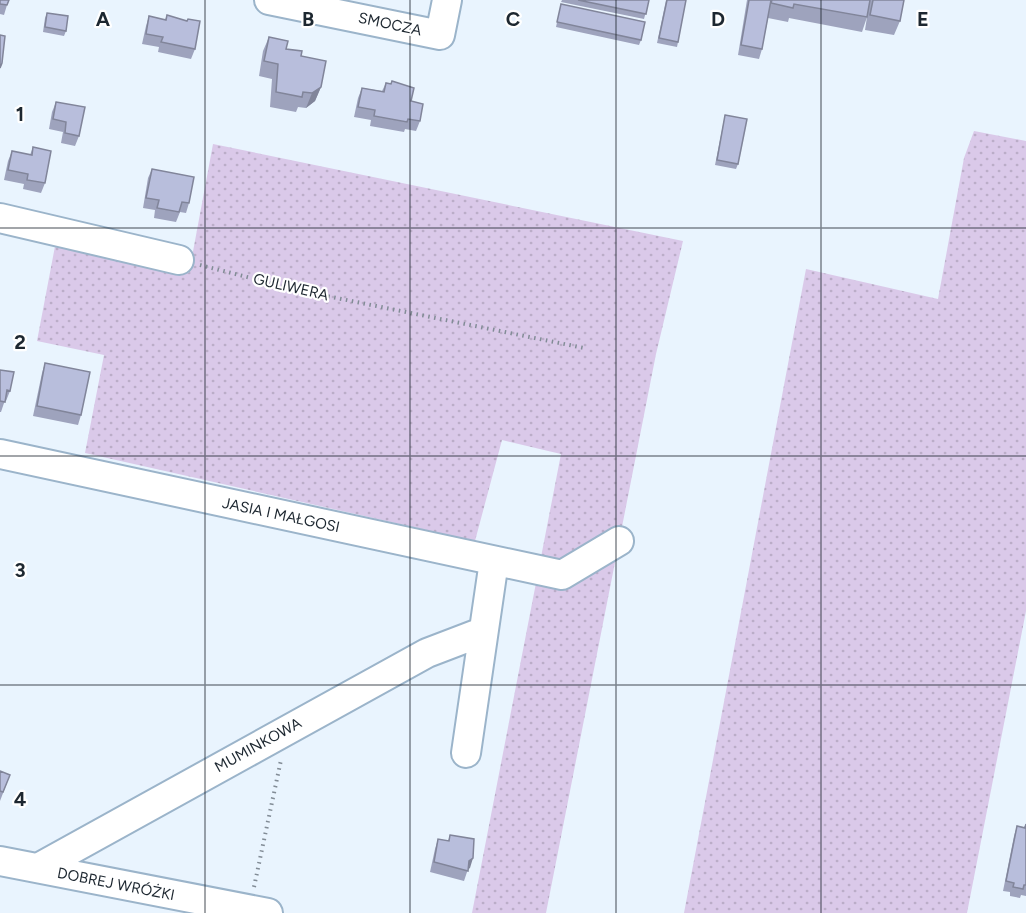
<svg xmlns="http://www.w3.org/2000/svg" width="1026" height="913" viewBox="0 0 1026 913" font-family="Figtree,sans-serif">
  <defs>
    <pattern id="grass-dots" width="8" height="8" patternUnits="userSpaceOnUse" patternTransform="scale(1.5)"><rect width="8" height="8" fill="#dac9e9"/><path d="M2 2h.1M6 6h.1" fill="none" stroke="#bbadc8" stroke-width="1.8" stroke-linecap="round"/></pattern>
  </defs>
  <rect width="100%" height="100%" fill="#e9f4fe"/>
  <path fill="url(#grass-dots)" d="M 974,131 L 1026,141 L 1026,611 L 967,913 L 684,913 L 806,269 L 938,299 L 964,158 Z
    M 213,144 L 683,241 L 656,354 L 546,913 L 472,913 L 561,454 L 502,440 L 475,541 L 85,453 L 104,355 L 37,341 L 56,241 L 189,273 Z"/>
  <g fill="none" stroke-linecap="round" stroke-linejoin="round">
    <g stroke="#9bb4ca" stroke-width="32">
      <path id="minor" d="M 269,0 L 440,35 L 447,0
        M 0,218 L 179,260
        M 0,454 L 562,575 L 619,541
        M 466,753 L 494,561
        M 0,861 L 268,913
        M 38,868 L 427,653 L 482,632"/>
    </g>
    <path stroke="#828c96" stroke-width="4" stroke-dasharray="1.5 4.5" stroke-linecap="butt" d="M 200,265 L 302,291 L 584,348
      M 254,887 L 281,760"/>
    <use href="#minor" stroke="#fff" stroke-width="28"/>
  </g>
  <path fill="#9ea3bd" d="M 0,0 L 7,5 L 4,15 L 0,14 Z
    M 562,0 L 649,0 L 644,19 L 561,2 Z
    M 666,0 L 686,0 L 678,42 L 677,47 L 657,43 Z
    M 747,0 L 904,0 L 900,21 L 894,35 L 865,30 L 867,17 L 862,32 L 789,18 L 788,22 L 768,18 L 762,49 L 759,59 L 738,55 Z
    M 561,4 L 641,40 L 639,45 L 556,27 Z
    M 47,13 L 66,31 L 64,36 L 43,32 L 45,18 Z
    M 167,15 L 195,49 L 191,59 L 158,52 L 159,47 L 142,44 L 146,26 L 149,16 L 165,20 Z
    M 269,37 L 286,49 L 301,56 L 321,87 L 315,101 L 306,108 L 298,107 L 296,112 L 270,107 L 272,79 L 259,76 L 263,51 Z
    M 386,83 L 411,101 L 420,121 L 416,131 L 405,129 L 404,132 L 370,126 L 371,120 L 354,117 L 358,98 L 362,88 L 382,91 Z
    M 56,102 L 79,136 L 75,146 L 61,143 L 63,132 L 49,129 L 52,112 Z
    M 725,115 L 738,164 L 736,169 L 715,165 Z
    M 33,147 L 45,183 L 41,193 L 23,189 L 24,184 L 4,180 L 8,161 L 12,151 L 30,155 Z
    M 152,169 L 189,203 L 186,213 L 180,212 L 176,222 L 154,218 L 155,210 L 143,208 L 148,178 Z
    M 45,363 L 81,415 L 78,425 L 33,416 L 42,373 Z
    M 0,370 L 10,391 L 6,401 L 5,400 L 1,412 L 0,412 Z
    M 0,771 L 10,775 L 0,801 Z
    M 1026,824 L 1026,896 L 1021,895 L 1020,898 L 1010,896 L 1010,892 L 1003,891 L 1014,836 L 1017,826 L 1024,827 Z
    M 450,835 L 470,868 L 468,869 L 464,881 L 430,872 L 435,849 L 438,839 L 448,841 Z"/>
  <path fill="#81859a" d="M 321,87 L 315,101 L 306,108 L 312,93 Z
    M 473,858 L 470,868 L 466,870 L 469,861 Z"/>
  <path fill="#b8bedc" stroke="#81859a" stroke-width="1.5" d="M 0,0 L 9,0 L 7,5 L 0,4 Z
    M 578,0 L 649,0 L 646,14 Z
    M 667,0 L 686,0 L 678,42 L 659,38 Z
    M 749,0 L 771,0 L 762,49 L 741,45 Z
    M 772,0 L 870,0 L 867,17 L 794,4 L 793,8 L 771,3 Z
    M 873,0 L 904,0 L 900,21 L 870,15 Z
    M 561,4 L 645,22 L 641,40 L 557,22 Z
    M 47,13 L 68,16 L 66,31 L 45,27 Z
    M 167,15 L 187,21 L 188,19 L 200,21 L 195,49 L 161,42 L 163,37 L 146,34 L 149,16 L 166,20 Z
    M 0,35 L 5,36 L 2,63 L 0,68 Z
    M 269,37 L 288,41 L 286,49 L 302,51 L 301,56 L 326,61 L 321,87 L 312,93 L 303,92 L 302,97 L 276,92 L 278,64 L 264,61 Z
    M 392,81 L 414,88 L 411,101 L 423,104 L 420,121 L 408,119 L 407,122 L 374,116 L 375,110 L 358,107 L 362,88 L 384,92 L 386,83 L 391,84 Z
    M 56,102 L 85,107 L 79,136 L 65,133 L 66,122 L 53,119 Z
    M 725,115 L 747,119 L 738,164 L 717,160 Z
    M 33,147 L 51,151 L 45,183 L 27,180 L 28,174 L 8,170 L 12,151 L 32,155 Z
    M 152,169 L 194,177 L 189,203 L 182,202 L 179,212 L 157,208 L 159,200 L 146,198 Z
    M 45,363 L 90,372 L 81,415 L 37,406 Z
    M 0,370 L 14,372 L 10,391 L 7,390 L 5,402 L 0,401 Z
    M 0,771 L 10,775 L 3,792 L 0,791 Z
    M 1026,824 L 1026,885 L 1024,885 L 1023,889 L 1013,887 L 1014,883 L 1006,881 L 1017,826 L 1025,828 Z
    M 450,835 L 474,839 L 473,858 L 469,861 L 468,871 L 434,862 L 438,839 L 449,841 Z"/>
  <path fill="none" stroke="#1d2730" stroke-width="1.5" stroke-opacity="0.55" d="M 205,0 L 205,913M 410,0 L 410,913M 616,0 L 616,913M 821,0 L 821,913M 0,228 L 1026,228M 0,456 L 1026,456M 0,685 L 1026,685"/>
  <g text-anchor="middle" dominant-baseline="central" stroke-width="4.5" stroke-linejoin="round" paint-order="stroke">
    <g font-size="15" fill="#1d2730" stroke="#fff">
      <text transform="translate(390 24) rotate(12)">SMOCZA</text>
      <text transform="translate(291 287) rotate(13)">GULIWERA</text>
      <text transform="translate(281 515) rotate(12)">JASIA I MAŁGOSI</text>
      <text transform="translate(258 745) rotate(-29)">MUMINKOWA</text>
      <text transform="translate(116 884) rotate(11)">DOBREJ WRÓŻKI</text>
    </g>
  </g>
  <g font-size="20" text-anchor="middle" font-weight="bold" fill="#1d2730" stroke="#fff" stroke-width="4.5" stroke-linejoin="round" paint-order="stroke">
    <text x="103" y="26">A</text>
    <text x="308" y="26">B</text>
    <text x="513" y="26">C</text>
    <text x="718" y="26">D</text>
    <text x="923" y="26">E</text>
    <text x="20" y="121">1</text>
    <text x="20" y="349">2</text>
    <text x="20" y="577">3</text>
    <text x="20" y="806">4</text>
  </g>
</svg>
